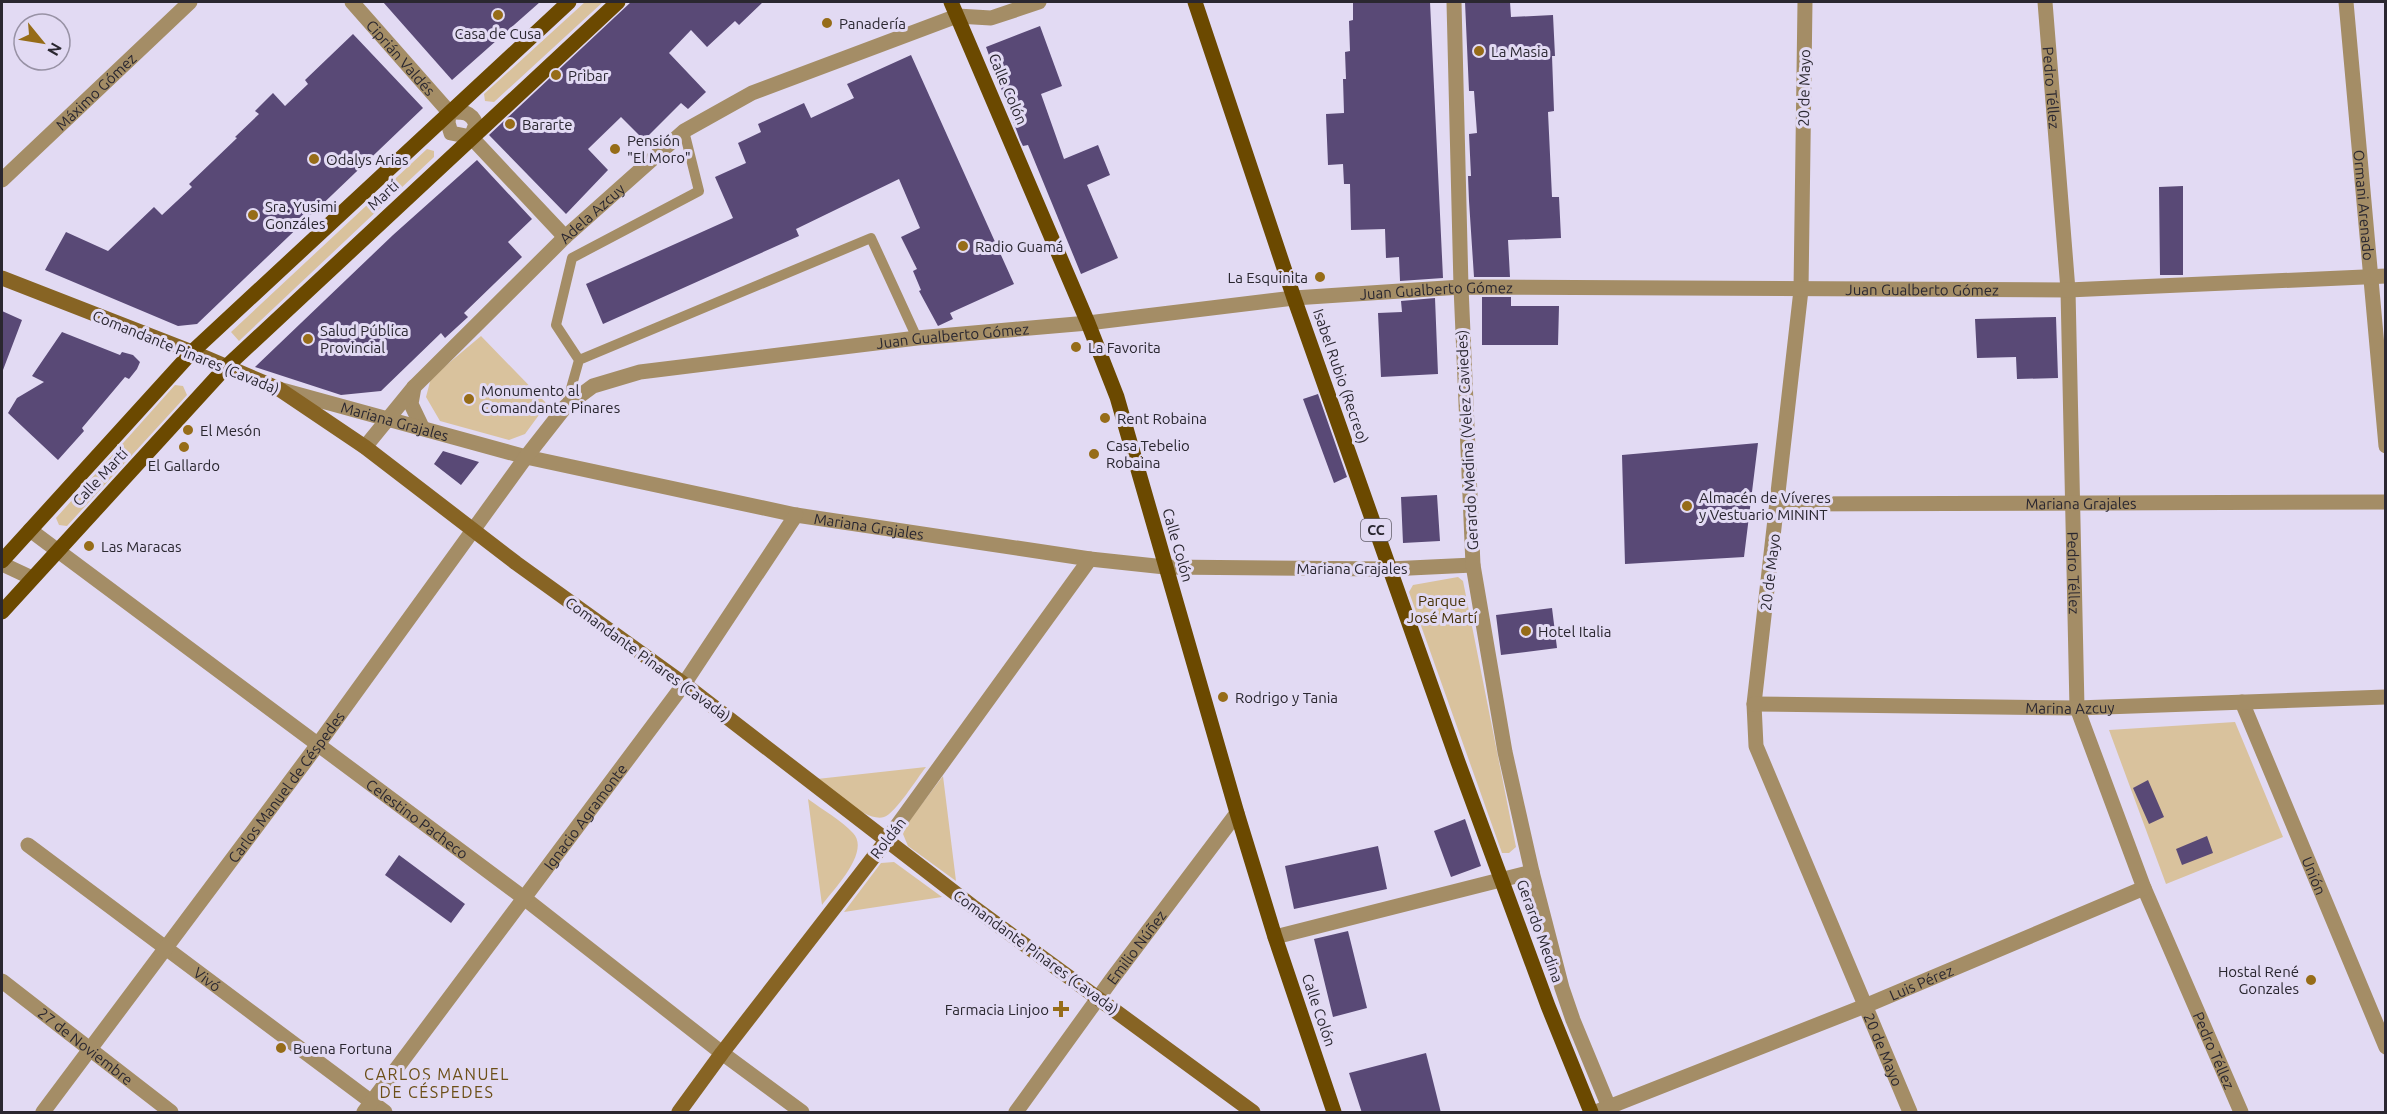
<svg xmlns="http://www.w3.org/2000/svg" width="2387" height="1114" viewBox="0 0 2387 1114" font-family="Ubuntu,sans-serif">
  <rect width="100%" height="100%" fill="#e2daf3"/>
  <path fill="#d9c29d" d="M 585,2 L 603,2 L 494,102 L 485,101 L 484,94 Z
    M 427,149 L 434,151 L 434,157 L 239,341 L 231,332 Z
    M 481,336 L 547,404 L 525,434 L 509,440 L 440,421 L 426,397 L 431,378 Z
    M 175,385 L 183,386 L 187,395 L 67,526 L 59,525 L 56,518 Z
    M 1458,577 L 1463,581 L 1516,847 L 1509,853 L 1502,853 L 1409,592 L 1413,585 Z
    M 2235,722 L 2283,837 L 2166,884 L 2109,730 Z
    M 926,767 C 917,778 896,813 884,817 C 867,823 831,789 817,779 Z
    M 943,776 L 956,881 L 908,846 L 903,834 L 908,822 Z
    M 808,799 C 823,810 841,820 853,833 C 871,852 833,890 822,905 Z
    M 894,862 L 942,897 L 844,912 L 881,863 Z"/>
  <path fill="#594976" d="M 383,2 L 540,2 L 452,80 Z
    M 631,2 L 763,2 L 739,25 L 735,21 L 707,47 L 691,30 L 669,53 L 706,92 L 688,109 L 681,103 L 644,140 L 621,117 L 588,149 L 608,170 L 566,214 L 489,135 Z
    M 1353,2 L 1430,2 L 1443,278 L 1400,281 L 1399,257 L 1386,258 L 1385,229 L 1351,230 L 1350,184 L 1344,184 L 1343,164 L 1328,165 L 1326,114 L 1344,113 L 1343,79 L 1346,79 L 1345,52 L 1350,51 L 1349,21 L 1353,20 Z
    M 1465,2 L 1510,2 L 1511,17 L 1553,15 L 1555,56 L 1552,56 L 1554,111 L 1548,112 L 1552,197 L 1559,197 L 1561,238 L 1508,240 L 1510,277 L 1474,277 L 1469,201 L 1468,176 L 1471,176 L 1469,134 L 1477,133 L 1474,91 L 1469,91 Z
    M 1040,26 L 1062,86 L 1041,94 L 1064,159 L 1098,145 L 1110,175 L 1087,185 L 1118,258 L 1081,274 L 1028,145 L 1023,146 L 1020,140 L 986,47 Z
    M 353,34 L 423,108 L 197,324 L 178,326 L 45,270 L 66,232 L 108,251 L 154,207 L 162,215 L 192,187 L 189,184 L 237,138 L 235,137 L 259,114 L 255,111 L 273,93 L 285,106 L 308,84 L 305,80 Z
    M 911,55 L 1014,284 L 950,313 L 953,319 L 938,326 L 919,291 L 921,290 L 913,271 L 917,269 L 901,237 L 920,228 L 899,179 L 796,229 L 799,236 L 603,324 L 586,284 L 733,218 L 715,177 L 746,163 L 738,143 L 761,132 L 758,124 L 804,103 L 811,118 L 854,98 L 847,84 Z
    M 477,160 L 532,219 L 508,242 L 522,257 L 464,313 L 468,317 L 445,338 L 441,333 L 381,391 L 341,395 L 255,367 L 393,235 Z
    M 2183,186 L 2183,275 L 2160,275 L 2159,187 Z
    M 1482,297 L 1511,297 L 1511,306 L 1559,306 L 1558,345 L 1482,345 Z
    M 1435,298 L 1438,374 L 1381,377 L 1378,313 L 1402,312 L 1401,301 Z
    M 2,311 L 22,320 L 3,370 L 2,370 Z
    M 2056,317 L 2058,378 L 2017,379 L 2016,357 L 1977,358 L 1975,319 Z
    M 62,332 L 120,355 L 122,352 L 133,355 L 140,362 L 137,369 L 129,379 L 125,377 L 82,428 L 84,431 L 58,460 L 8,413 L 17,398 L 44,382 L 32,376 Z
    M 1318,394 L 1347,477 L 1334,483 L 1303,399 Z
    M 1758,443 L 1744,557 L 1625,564 L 1622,455 Z
    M 443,451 L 479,462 L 461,485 L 434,464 Z
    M 1437,495 L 1440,541 L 1403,543 L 1401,497 Z
    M 1552,608 L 1557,648 L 1501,655 L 1496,615 Z
    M 2148,780 L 2164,817 L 2149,824 L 2133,788 Z
    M 1465,819 L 1481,866 L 1451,877 L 1434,831 Z
    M 2207,836 L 2213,853 L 2182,865 L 2176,849 Z
    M 1378,846 L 1387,889 L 1294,909 L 1285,866 Z
    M 399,855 L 465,904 L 451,923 L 385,875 Z
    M 1348,931 L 1367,1008 L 1333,1017 L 1314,939 Z
    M 1426,1053 L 1441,1113 L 1362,1113 L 1349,1073 Z"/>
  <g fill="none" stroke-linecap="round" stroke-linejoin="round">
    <path stroke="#a48d66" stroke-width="10" d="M 684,131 L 699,191 L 572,258 L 556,325 L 579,360 L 871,238 L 917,338
      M 566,406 L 579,360"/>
    <g stroke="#a48d66" stroke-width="15">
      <path id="s1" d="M 352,2 L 449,112 L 448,123 L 451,133 L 471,137 L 565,237"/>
      <path id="s2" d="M 1805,2 L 1801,290 L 1754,704 L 1756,746 L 1910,1112"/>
      <path id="s3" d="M 2045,2 L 2068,290 L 2077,708 L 2144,888 L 2241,1112"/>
      <path id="s4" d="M 2346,2 L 2386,446"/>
      <path d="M 449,112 C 461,112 470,110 476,124 L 471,137"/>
      <path d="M 414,387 L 411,404 L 422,427"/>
      <path id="s5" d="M 282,390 L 526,457 L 796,515 L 1090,559"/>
      <path id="s6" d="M 365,447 L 414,387 L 565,237 L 684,131 L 752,93 L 957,16 L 991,18 L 1039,2"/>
      <path id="s7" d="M 1777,504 L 2386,502"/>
      <path id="s8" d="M 30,530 L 524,898 L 722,1053 L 802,1112"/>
      <path d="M 2,564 L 32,578"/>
      <path d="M 1389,569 L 1473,565"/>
      <path id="s9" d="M 2242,702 L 2386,1047"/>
      <path id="s10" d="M 1754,704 L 2077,708 L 2386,697"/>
      <path id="s11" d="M 28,845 L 385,1112"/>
      <path d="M 1532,872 L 1562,988 L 1573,1020 L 1611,1112"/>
      <path id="s12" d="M 2,981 L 171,1112"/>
      <path id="s13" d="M 43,1112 L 319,743 L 526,457 L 566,406 L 593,386 L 640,372 L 917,338 L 1088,323 L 1294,298 L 1461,287 L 2068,290 L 2386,276"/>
      <path id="s14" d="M 364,1112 L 684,684 L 796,515"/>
      <path id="s15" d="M 1016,1112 L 1112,979 L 1237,813"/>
      <path id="s16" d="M 1596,1112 L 1865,1006 L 2144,888"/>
    </g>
    <g stroke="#a48d66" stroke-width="15">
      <path id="s17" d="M 2,180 L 190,2"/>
      <path d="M 886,841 L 1090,559 L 1165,567 L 1389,569"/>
      <path d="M 1275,937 L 1532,872 L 1505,752 L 1473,565 L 1461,287 L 1454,2"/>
    </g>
    <path stroke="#876424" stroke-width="15" d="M 2,278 L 192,352 L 279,389 L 365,447 L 516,563 L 684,684 L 972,906 L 1253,1112
      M 679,1112 L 722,1053 L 886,841"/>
    <path stroke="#6b4900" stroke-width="15" d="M 951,2 L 1088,323 L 1117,397 L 1237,813 L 1275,937 L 1334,1112
      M 1195,2 L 1294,298 L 1458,762 L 1548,1006 L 1591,1112
      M 2,561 L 192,352 L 569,2
      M 2,612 L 226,367 L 618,2"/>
  </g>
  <g fill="#966c18" stroke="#e2daf3" stroke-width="2">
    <circle cx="498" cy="15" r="6"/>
    <circle cx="827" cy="23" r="6"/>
    <circle cx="1479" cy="51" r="6"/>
    <circle cx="556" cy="75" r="6"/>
    <circle cx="510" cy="124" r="6"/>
    <circle cx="615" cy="149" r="6"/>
    <circle cx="314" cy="159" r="6"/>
    <circle cx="253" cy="215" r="6"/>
    <circle cx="963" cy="246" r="6"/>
    <circle cx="1320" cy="277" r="6"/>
    <circle cx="308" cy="339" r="6"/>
    <circle cx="1076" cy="347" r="6"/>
    <circle cx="469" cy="399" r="6"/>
    <circle cx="1105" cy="418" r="6"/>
    <circle cx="188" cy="430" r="6"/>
    <circle cx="184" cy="447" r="6"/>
    <circle cx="1094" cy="454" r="6"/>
    <circle cx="1687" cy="506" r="6"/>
    <circle cx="89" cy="546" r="6"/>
    <circle cx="1526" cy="631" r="6"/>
    <circle cx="1223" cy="697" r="6"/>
    <circle cx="2311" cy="980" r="6"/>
    <path d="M1058 1000h6v6h6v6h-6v6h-6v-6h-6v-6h6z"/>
    <circle cx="281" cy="1048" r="6"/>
  </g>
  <g text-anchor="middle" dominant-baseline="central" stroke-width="6" stroke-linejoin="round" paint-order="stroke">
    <rect fill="#e2daf3" stroke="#615d6a" stroke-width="1.5" x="1361" y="519" width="30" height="22" rx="4.5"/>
    <g font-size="14" font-weight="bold" fill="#2a2730">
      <text x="1376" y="530">CC</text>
    </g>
    <g font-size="15" fill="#2a2730" stroke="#e2daf3" text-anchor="start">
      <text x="839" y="23">Panadería</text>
      <text x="498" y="33" text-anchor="middle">Casa de Cusa</text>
      <text x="1491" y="51">La Masia</text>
      <text x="568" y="75">Pribar</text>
      <text x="522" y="124">Bararte</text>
      <text x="627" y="140">Pensión<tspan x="627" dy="17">"El Moro"</tspan></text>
      <text x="326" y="159">Odalys Arias</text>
      <text x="265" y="206">Sra. Yusimi<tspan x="265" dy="17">Gonzáles</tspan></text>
      <text x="975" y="246">Radio Guamá</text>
      <text x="1308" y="277" text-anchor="end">La Esquinita</text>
      <text x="320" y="330">Salud Pública<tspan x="320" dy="17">Provincial</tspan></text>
      <text x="1088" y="347">La Favorita</text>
      <text x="481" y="390">Monumento al<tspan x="481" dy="17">Comandante Pinares</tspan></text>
      <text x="1117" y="418">Rent Robaina</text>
      <text x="200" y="430">El Mesón</text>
      <text x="1106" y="445">Casa Tebelio<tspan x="1106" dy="17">Robaina</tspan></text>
      <text x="184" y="465" text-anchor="middle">El Gallardo</text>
      <text x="1699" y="497">Almacén de Víveres<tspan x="1699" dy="17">y Vestuario MININT</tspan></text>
      <text x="101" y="546">Las Maracas</text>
      <text x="1538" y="631">Hotel Italia</text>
      <text x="1235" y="697">Rodrigo y Tania</text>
      <text x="2299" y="971" text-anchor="end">Hostal René<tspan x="2299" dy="17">Gonzales</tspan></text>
      <text x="1049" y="1009" text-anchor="end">Farmacia Linjoo</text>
      <text x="293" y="1048">Buena Fortuna</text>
    </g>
    <g font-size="15" fill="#2a2730" stroke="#e2daf3">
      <text stroke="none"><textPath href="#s1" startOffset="74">Ciprián Valdés</textPath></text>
      <text stroke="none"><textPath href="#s3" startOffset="86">Pedro Téllez</textPath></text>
      <text transform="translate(1804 88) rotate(-89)">20 de Mayo</text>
      <text transform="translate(1008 89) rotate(67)">Calle Colón</text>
      <text stroke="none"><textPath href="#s17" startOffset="129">Máximo Gómez</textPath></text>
      <text transform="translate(383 195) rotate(-43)">Martí</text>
      <text stroke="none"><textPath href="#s4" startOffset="204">Ormani Arenado</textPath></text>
      <text stroke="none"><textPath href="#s6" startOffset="326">Adela Azcuy</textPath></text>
      <text stroke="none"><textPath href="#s13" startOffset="2248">Juan Gualberto Gómez</textPath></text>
      <text stroke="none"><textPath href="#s13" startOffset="1762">Juan Gualberto Gómez</textPath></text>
      <text stroke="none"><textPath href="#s13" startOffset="1276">Juan Gualberto Gómez</textPath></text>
      <text transform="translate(186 352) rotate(22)">Comandante Pinares (Cavada)</text>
      <text transform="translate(1341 376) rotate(71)">Isabel Rubio (Recreo)</text>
      <text stroke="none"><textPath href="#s5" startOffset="117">Mariana Grajales</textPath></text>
      <text transform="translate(1467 440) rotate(-93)">Gerardo Medina (Velez Caviedes)</text>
      <text transform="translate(100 477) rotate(-47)">Calle Martí</text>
      <text stroke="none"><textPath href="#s7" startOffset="304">Mariana Grajales</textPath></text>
      <text stroke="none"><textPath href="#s5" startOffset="603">Mariana Grajales</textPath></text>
      <text transform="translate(1178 545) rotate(74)">Calle Colón</text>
      <text x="1352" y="568">Mariana Grajales</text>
      <text transform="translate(1770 572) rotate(-83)">20 de Mayo</text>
      <text stroke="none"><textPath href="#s3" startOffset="572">Pedro Téllez</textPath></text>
      <text transform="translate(648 659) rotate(36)">Comandante Pinares (Cavada)</text>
      <text stroke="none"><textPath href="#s10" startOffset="316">Marina Azcuy</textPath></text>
      <text stroke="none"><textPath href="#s13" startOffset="406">Carlos Manuel de Céspedes</textPath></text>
      <text stroke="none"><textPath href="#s14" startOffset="369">Ignacio Agramonte</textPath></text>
      <text stroke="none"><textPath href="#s8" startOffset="483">Celestino Pacheco</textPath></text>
      <text transform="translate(888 838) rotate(-52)">Roldán</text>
      <text stroke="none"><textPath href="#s9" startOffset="188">Unión</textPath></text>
      <text transform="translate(1540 931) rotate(70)">Gerardo Medina</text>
      <text stroke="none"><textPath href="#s15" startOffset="204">Emilio Núñez</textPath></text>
      <text transform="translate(1036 952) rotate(36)">Comandante Pinares (Cavada)</text>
      <text stroke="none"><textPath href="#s11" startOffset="224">Vivó</textPath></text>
      <text stroke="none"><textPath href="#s16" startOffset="350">Luis Pérez</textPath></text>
      <text transform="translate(1319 1010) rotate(71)">Calle Colón</text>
      <text stroke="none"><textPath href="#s12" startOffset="106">27 de Noviembre</textPath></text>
      <text stroke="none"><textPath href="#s2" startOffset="1076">20 de Mayo</textPath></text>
      <text stroke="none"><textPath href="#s3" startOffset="1076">Pedro Téllez</textPath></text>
    </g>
    <g font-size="15" fill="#463107" stroke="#e2daf3">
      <text x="1442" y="600">Parque<tspan x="1442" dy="17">José Martí</tspan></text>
    </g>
    <g font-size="16" letter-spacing="1.5" fill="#6c4f18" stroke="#e2daf3">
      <text x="437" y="1074">CARLOS MANUEL<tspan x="437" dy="18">DE CÉSPEDES</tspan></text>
    </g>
  </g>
  <rect width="2387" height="1114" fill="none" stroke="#2a2730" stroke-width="6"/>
  <g transform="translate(42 42) rotate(120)"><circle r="28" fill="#e2daf3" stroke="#9892a5" stroke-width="1.5"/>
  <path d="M0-4.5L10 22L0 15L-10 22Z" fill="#966c18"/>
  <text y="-9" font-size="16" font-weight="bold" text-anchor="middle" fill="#2a2730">N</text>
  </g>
</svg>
